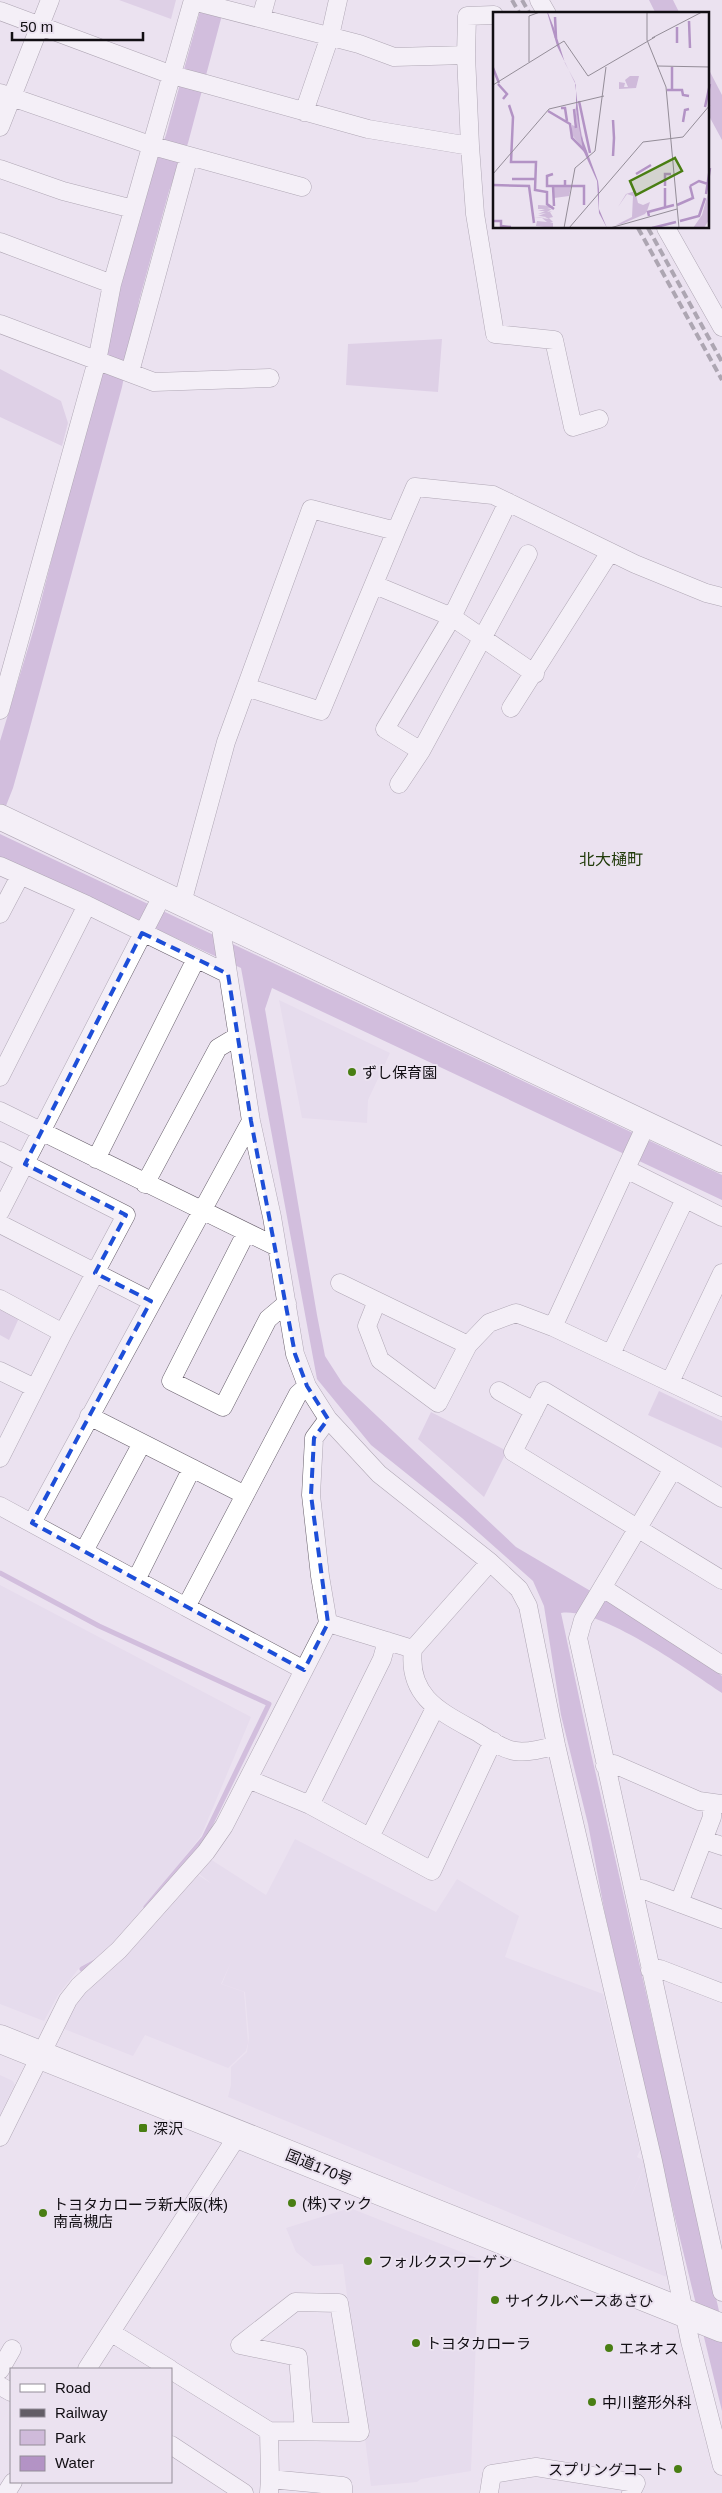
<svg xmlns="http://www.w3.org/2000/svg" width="722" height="2493" viewBox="0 0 722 2493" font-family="Arial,'Noto Sans JP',sans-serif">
  <rect width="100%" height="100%" fill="#ebe2f0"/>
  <path fill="#e1d4e9" d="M 279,1000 L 390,1053 L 368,1100 L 367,1123 L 302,1118 Z
    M 0,1585 L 251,1717 L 201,1836 L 112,1949 L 80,1967 L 58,1995 L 44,2021 L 0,2004 Z
    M 295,1839 L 436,1912 L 457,1879 L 519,1916 L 505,1957 L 603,1994 L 640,2150 L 637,2157 L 646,2162 L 626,2207 L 647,2161 L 669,2278 L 228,2097 L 231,2085 L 231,2067 L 247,2052 L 249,2037 L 245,1992 L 222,1984 L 231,1962 L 221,1984 L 244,1992 L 248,2043 L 246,2051 L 228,2068 L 145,2035 L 133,2056 L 59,2027 L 75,1997 L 108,1973 L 195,1873 L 212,1884 L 198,1873 L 207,1857 L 266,1895 Z
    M 0,2075 L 13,2081 L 16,2088 L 0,2124 Z
    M 350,2208 L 479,2259 L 471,2471 L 421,2479 L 417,2482 L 371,2486 L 343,2264 L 313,2266 L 296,2252 L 286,2228 Z"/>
  <path fill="#cfbada" d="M 119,0 L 176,0 L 171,19 Z
    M 442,339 L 438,392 L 346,385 L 348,344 Z
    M 0,369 L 61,401 L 68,423 L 62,446 L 0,417 Z
    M 0,1308 L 19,1318 L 9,1340 L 0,1335 Z
    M 659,1391 L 722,1421 L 722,1448 L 648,1415 Z
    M 431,1412 L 507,1451 L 484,1497 L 418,1439 Z"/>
  <path fill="#b393c5" d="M 203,0 L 226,0 L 188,143 L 169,191 L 139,301 L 122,387 L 29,731 L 13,788 L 0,821 L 0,741 L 35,625 L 145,191 L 166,135 Z
    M 649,0 L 673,0 L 680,14 L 656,14 Z
    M 708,68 L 722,95 L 722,140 L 708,114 Z
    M 0,834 L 722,1175 L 722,1200 L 272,988 L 265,1009 L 317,1315 L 325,1356 L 343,1384 L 516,1547 L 638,1619 L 722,1676 L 722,1693 C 687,1670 601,1607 561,1613 L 591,1753 L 722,2324 L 722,2411 L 673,2210 L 605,1914 L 588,1824 L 561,1715 L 544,1606 L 533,1581 L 462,1518 L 371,1445 L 317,1379 L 241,968 L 0,857 Z"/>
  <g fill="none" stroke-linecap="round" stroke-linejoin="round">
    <path stroke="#b393c5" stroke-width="5" d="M 0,1573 L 99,1626 L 269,1704 L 204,1838 L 146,1907
      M 82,1969 L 95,1962"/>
    <g stroke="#68606c" stroke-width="19">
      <path id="street" d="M 539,0 L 547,14
        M 193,1 L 359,44 L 394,57 L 466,55 L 467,16 L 494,15
        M 0,11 L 172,75 L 206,84 L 368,129 L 470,146
        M 261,18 L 266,0
        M 466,55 L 470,146 L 475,214 L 495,334 L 554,340 L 573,427 L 599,419
        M 0,93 L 153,146 L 302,187
        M 304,112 L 330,36 L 338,0
        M 0,127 L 50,0
        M 0,169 L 63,191 L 133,209
        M 666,228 L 722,327
        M 0,242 L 112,284
        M 0,324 L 154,382 L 270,378
        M 130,372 L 189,156
        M 375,585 L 452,617 L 535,674
        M 246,687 L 321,711 L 396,531
        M 511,708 L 610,552
        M 0,710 L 97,361 L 112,284 L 193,0
        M 421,751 L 528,554
        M 399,784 L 421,751 L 385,729 L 452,617 L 508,502
        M 0,866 L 87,905 L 228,974
        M 182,903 L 226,742 L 311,509 L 396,531 L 415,487 L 493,495 L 635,564 L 706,593 L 722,597
        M 0,914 L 20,876
        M 220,922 L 251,1121 L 272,1217 L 295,1354 L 307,1386 L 328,1419 L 379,1474 L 490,1562 L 519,1589 L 528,1606 L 556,1745 L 653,2161 L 690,2341 L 722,2466
        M 0,1077 L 87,905
        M 0,1111 L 277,1247
        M 646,1125 L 553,1327 L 722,1407
        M 0,1151 L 126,1215 L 63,1333 L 0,1299
        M 96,1159 L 196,959
        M 626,1169 L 722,1217
        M 145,1184 L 218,1048 L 238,1036
        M 0,1212 L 163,894
        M 0,1224 L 151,1301
        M 246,1233 L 171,1381 L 223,1407 L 268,1319 L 287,1303
        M 340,1283 L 468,1345
        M 377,1301 L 367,1326 L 380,1360 L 438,1403 L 468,1345 L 489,1323 L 516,1313 L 553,1327
        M 611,1354 L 685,1199
        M 0,1371 L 35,1388
        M 670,1382 L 722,1273
        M 499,1391 L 534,1411
        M 89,1416 L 245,1495
        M 328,1419 L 314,1438 L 311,1495 L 320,1576 L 328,1623 L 413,1649
        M 0,1458 L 63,1333
        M 673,1469 L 583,1620 L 578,1638 L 722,2292
        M 722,1498 L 544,1391 L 513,1452 L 722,1580
        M 0,1506 L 186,1607
        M 32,1523 L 251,1121
        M 84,1551 L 142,1443
        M 490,1562 L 413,1649 C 407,1697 441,1712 477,1732 C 488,1739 502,1749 515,1751 C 529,1753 543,1749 556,1745
        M 136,1580 L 192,1468
        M 603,1588 L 722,1665
        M 304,1670 L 186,1607 L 298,1394 L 307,1386
        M 605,1766 L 614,1764 L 699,1801 L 722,1804
        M 248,1779 L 310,1805 L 382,1659 L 387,1641
        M 310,1805 L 432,1871 L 493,1741
        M 370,1837 L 435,1708
        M 704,1840 L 722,1846
        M 635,1890 L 642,1889 L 722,1919
        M 679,1903 L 712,1817 L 712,1804
        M 650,1970 L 660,1969 L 722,1993
        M 0,2137 L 68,2000 L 79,1986 L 119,1950 L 206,1852 L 224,1826 L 328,1623
        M 112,2333 L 170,2369
        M 87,2369 L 238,2135
        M 0,2370 L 12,2349
        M 171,2370 L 269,2431 L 270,2479
        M 0,2386 L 11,2392
        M 269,2431 L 360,2432 L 339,2303 L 295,2302 L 240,2345 L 298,2357 L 304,2431
        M 171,2445 L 244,2493
        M 6,2493 L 13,2482
        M 269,2493 L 270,2479 L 343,2486 L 343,2493
        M 489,2493 L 492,2474 L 536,2467 L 636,2483 L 631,2493"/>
    </g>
    <g stroke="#68606c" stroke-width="26">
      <path id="secondary" d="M 0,817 L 722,1160"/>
    </g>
    <g stroke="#68606c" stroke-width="29">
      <path id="highway" d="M 0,2039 L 722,2328"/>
    </g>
    <use href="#street" stroke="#fff" stroke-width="18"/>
    <use href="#secondary" stroke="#fff" stroke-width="25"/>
    <use href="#highway" stroke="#fff" stroke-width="28"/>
    <path stroke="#635d66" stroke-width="4" stroke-dasharray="8 4" stroke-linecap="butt" d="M 512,0 L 520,14
      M 522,0 L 530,14
      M 638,228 L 722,380
      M 648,228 L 722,362"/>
  </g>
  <path d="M0 0H722V2493H0ZM 142,933 L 228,974 L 251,1121 L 295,1354 L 307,1386 L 328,1419 L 314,1438 L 311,1495 L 328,1623 L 304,1670 L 32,1523 L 151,1301 L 95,1273 L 126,1215 L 25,1164 Z" fill="#ebe2f0" fill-opacity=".55" fill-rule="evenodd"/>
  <path fill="none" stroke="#1d4ed8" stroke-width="4" stroke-dasharray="10 6" stroke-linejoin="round" d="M 142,933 L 228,974 L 251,1121 L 295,1354 L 307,1386 L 328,1419 L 314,1438 L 311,1495 L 328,1623 L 304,1670 L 32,1523 L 151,1301 L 95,1273 L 126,1215 L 25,1164 Z"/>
  <g fill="#497e13" stroke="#ebe2f0" stroke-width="2">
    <circle cx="352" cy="1072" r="5"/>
    <rect x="138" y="2123" width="10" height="10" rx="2.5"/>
    <circle cx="292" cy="2203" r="5"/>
    <circle cx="43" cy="2213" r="5"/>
    <circle cx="368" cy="2261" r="5"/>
    <circle cx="495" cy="2300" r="5"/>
    <circle cx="416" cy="2343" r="5"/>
    <circle cx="609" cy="2348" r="5"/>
    <circle cx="592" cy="2402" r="5"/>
    <circle cx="678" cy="2469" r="5"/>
  </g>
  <g text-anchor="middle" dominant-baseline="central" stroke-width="4" stroke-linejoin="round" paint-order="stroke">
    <g font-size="15" fill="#110e13" stroke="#ebe2f0" text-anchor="start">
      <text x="362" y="1072">ずし保育園</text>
      <text x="153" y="2128">深沢</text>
      <text x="302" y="2203">(株)マック</text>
      <text x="53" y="2204">トヨタカローラ新大阪(株)<tspan x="53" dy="17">南高槻店</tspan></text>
      <text x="378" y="2261">フォルクスワーゲン</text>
      <text x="505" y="2300">サイクルベースあさひ</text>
      <text x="426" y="2343">トヨタカローラ</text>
      <text x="619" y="2348">エネオス</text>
      <text x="602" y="2402">中川整形外科</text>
      <text x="668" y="2469" text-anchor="end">スプリングコート</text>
    </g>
    <g font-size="15" fill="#110e13" stroke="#ebe2f0">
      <text transform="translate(319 2167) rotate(22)">国道170号</text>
    </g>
    <g font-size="16" fill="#213b0a" stroke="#ebe2f0">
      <text x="611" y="859">北大樋町</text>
    </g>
  </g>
  <g transform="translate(493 12)">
    <rect width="216" height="216" fill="#ebe2f0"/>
    <path d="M 137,64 L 146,64 L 143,76 L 126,77 L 126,70 L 132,71 L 131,75 L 135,75 L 132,68 ZM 82,94 L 90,127 L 90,136 L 79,123 L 79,113 L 84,115 ZM 61,174 L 78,175 L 76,184 L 61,186 ZM 216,178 L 216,208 L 211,216 L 200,216 L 209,203 ZM 142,179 L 145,191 L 150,193 L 157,190 L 154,199 L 152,202 L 129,212 L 123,213 L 139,205 L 140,184 L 134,182 L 125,195 L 133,182 ZM 45,193 L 60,194 L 60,196 L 54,196 L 59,197 L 54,200 L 59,199 L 57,200 L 60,205 L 56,206 L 60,210 L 57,211 L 60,211 L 60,216 L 43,214 L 44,209 L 54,210 L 49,206 L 56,207 L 52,205 L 41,206 L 53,204 L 45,204 L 53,201 L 45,202 L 52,199 L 45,199 L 52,197 L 45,197 Z" fill="#cfbada"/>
    <path d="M 54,0 L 55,1 L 61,16 L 72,51 L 82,70 L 88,123 L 105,169 L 106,177 L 106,197 L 114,216 L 106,201 L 104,169 L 90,138 L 83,97 L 83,73 L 64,34 Z" fill="#b393c5"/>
    <path fill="none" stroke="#b393c5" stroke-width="2.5" d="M 62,5 L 63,26M 196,9 L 197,36M 184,15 L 184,31M 179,55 L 179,78M 0,56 L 6,71M 5,72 L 14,82 L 10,87M 174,78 L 189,78 L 190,83 L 196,84M 86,89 L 97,141M 16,93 L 20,105 L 18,150 L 43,150 L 42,178 L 54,180 L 54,192 L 61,197M 212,95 L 217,72M 68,96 L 72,96 L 74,109M 81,97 L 83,116M 55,99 L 77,112 L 79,126 L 93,140M 120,108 L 121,126M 190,110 L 192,98 L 196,97M 120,144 L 121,126M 143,162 L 158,153M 19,167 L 42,167M 0,173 L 36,174 L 41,211M 60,174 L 54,174 L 54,164 L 60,162M 71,174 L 91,174 L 91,193M 172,174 L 172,162 L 178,162M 197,174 L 206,169 L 215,172M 213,182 L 217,156M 184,193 L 200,186 L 197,174M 61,194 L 60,174 L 72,174 L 72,168M 172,195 L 172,176M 156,204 L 155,200 L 181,193M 0,209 L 8,209 L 8,214 L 18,215M 187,209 L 206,204 L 212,186M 159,216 L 183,210"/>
    <path fill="none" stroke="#948d98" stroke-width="1" d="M 154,0 L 154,28M 159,26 L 209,0M 154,28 L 173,75 L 186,216M 36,50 L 36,4 L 47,0M 164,54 L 217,55M 0,73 L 71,29 L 95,64 L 162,25M 0,162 L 56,97 L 111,84M 71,216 L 82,156 L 102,139 L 113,55M 76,216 L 150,130 L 190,125 L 217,93M 117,216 L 184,197"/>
    <path fill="#497e13" fill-opacity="0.15" stroke="#497e13" stroke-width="2.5" d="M 182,146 L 189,159 L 143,183 L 137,169 Z"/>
    <rect width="216" height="216" fill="none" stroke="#110e13" stroke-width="2.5"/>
  </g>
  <rect x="10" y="2368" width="162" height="115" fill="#ebe2f0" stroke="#948d98"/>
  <rect x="20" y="2384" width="25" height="8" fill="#ffffff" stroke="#948d98"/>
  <text x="55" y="2393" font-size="15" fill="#110e13">Road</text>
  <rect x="20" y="2409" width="25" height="8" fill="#635d66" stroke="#948d98"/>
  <text x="55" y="2418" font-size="15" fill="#110e13">Railway</text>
  <rect x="20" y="2430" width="25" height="15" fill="#cfbada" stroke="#948d98"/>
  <text x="55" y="2443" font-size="15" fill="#110e13">Park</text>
  <rect x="20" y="2456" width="25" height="15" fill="#b393c5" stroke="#948d98"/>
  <text x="55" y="2468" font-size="15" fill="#110e13">Water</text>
  <path d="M12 32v8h131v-8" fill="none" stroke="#110e13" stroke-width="2.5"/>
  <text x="20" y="32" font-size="15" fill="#110e13" stroke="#ebe2f0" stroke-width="4" paint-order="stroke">50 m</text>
</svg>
